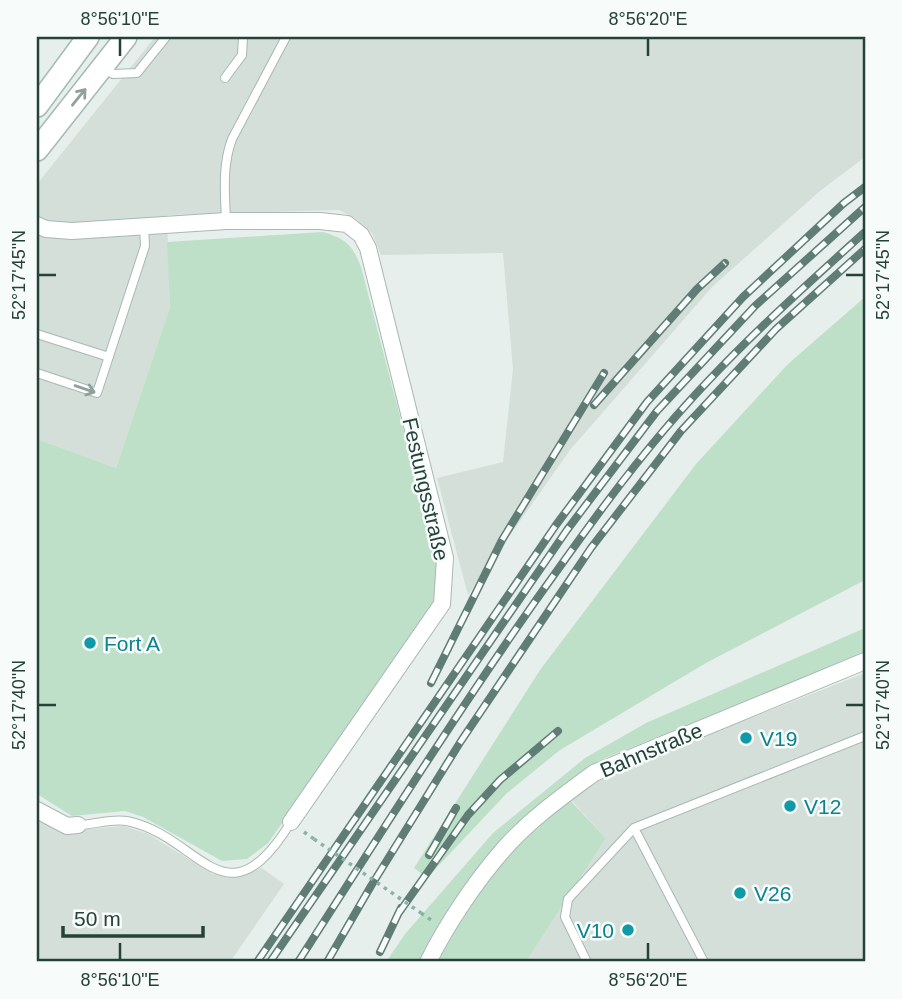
<svg xmlns="http://www.w3.org/2000/svg" width="902" height="999" viewBox="0 0 902 999" font-family="Arial,sans-serif">
  <rect width="100%" height="100%" fill="#e6efeb"/>
  <path fill="#d4dfda" d="M 155,37 L 865,37 L 865,157 L 820,191 L 712,287 L 570,450 L 468,595 L 437,478 L 503,462 L 513,369 L 503,253 L 381,255 L 372,233 L 356,219 L 339,210 L 167,215 L 170,307 L 116,468 L 37,439 L 37,184 Z
    M 865,673 L 865,962 L 526,962 L 606,838 L 570,799 L 600,777 Z
    M 37,815 L 65,831 L 124,826 L 148,834 L 213,874 L 245,875 L 262,868 L 284,884 L 230,962 L 37,962 Z"/>
  <path fill="#bfe0c8" d="M 323,232 C 346,239 352,244 361,267 L 437,558 L 436,592 L 430,616 L 268,843 L 247,859 L 222,861 L 143,817 L 125,811 L 72,816 L 37,794 L 37,439 L 116,468 L 170,307 L 167,242 Z
    M 865,297 L 865,580 L 706,663 L 560,750 L 507,793 L 427,878 L 414,868 L 540,670 L 696,464 L 788,364 Z
    M 865,628 L 865,654 L 605,758 L 559,789 L 606,838 L 526,962 L 386,962 L 405,934 L 493,833 L 585,758 L 646,723 Z"/>
  <g fill="none" stroke-linecap="round" stroke-linejoin="round">
    <g stroke="#a8b8b2" stroke-width="10">
      <path id="lane" d="M 102,68 L 113,74 L 137,73 L 166,37
        M 225,78 L 242,55 L 243,37
        M 226,221 C 225,192 222,166 232,139 L 286,37
        M 37,334 L 109,357
        M 37,373 L 97,393 L 145,246 L 144,226
        M 78,825 C 93,825 112,818 127,821 C 201,836 225,929 291,822
        M 634,828 L 704,962
        M 587,962 L 565,917 L 568,899 L 634,828 L 865,736"/>
    </g>
    <g stroke="#a8b8b2" stroke-width="18">
      <path id="street" d="M 37,225 L 46,229 L 72,231 L 226,221 L 320,221 L 347,224 L 361,235 L 368,248 L 445,558 L 442,604 L 291,822
        M 37,810 L 67,826 L 78,825
        M 428,962 C 447,924 475,882 503,850 C 529,820 563,796 594,773 L 865,661"/>
    </g>
    <g stroke="#a4bbb3" stroke-width="24">
      <path id="secondary" d="M 37,106 L 88,37
        M 37,150 L 126,37"/>
    </g>
    <path stroke="#86b3a5" stroke-width="3.5" stroke-dasharray="3.5 5" stroke-linecap="butt" d="M 304,832 L 314,839
      M 421,913 L 431,920"/>
    <use href="#lane" stroke="#fff" stroke-width="8"/>
    <use href="#street" stroke="#fff" stroke-width="16"/>
    <use href="#secondary" stroke="#fff" stroke-width="21"/>
    <g stroke="#5f7d75" stroke-width="8">
      <path id="rail" d="M 594,405 L 697,289 L 725,263
        M 431,683 L 502,540 L 604,373
        M 429,855 L 456,808
        M 398,914 L 468,815 L 500,780 L 558,731
        M 380,952 L 401,908
        M 257,962 L 556,525 L 647,402 L 743,297 L 844,203 L 865,187
        M 270,962 L 567,530 L 657,411 L 755,306 L 865,207
        M 298,962 C 375,842 452,720 534,603 C 576,544 618,484 665,429 C 726,357 795,295 865,232
        M 327,962 L 371,886 L 461,741 L 591,548 L 681,431 L 776,329 L 865,249"/>
    </g>
    <use href="#rail" stroke="#f7fbf9" stroke-width="5" stroke-dasharray="16" stroke-linecap="butt"/>
    <path stroke="#86b3a5" stroke-width="3.5" stroke-dasharray="3.5 5" stroke-linecap="butt" d="M 314,839 L 421,913"/>
  </g>
  <defs><path id="oneway-shaft" d="M-6 0H5M1.5-3L5.5 0L1.5 3" fill="none" stroke-width="1.6" stroke-linecap="round" stroke-linejoin="round" transform="scale(1.75)"/></defs>
  <g stroke="#92a09c">
    <use href="#oneway-shaft" transform="translate(79 97) rotate(-51)"/>
    <use href="#oneway-shaft" transform="translate(85 389) rotate(19)"/>
  </g>
  <path fill="none" stroke="#24423a" stroke-width="2.5" d="M 120,38 L 120,56M 648,38 L 648,56M 38,275 L 56,275M 846,275 L 864,275M 38,705 L 56,705M 846,705 L 864,705M 120,943 L 120,960M 648,943 L 648,960"/>
  <g fill="#0f9aa8" stroke="#f7fbf9" stroke-width="2.5">
    <circle cx="90" cy="643" r="7"/>
    <circle cx="746" cy="738" r="7"/>
    <circle cx="790" cy="806" r="7"/>
    <circle cx="740" cy="893" r="7"/>
    <circle cx="628" cy="930" r="7"/>
  </g>
  <g text-anchor="middle" dominant-baseline="central" stroke-width="5" stroke-linejoin="round" paint-order="stroke">
    <g font-size="21" fill="#24423a" stroke="#f7fbf9">
      <text transform="translate(426 489) rotate(77)">Festungsstraße</text>
      <text transform="translate(651 750) rotate(-23)">Bahnstraße</text>
    </g>
    <g font-size="21" fill="#0d838f" stroke="#f7fbf9" text-anchor="start">
      <text x="104" y="643">Fort A</text>
      <text x="760" y="738">V19</text>
      <text x="804" y="806">V12</text>
      <text x="754" y="893">V26</text>
      <text x="614" y="930" text-anchor="end">V10</text>
    </g>
  </g>
  <rect width="902" height="999" fill="none" stroke="#f7fbf9" stroke-width="77"/>
  <path d="M63 926v10h140v-10" fill="none" stroke="#24423a" stroke-width="3.5"/>
  <text x="74" y="926" font-size="21" fill="#24423a" stroke="#f7fbf9" stroke-width="5" paint-order="stroke">50 m</text>
  <rect x="38" y="38" width="826" height="922" fill="none" stroke="#24423a" stroke-width="2.5"/>
  <g font-size="18" text-anchor="middle" fill="#24423a">
    <text x="120" y="25">8°56'10"E</text>
    <text x="648" y="25">8°56'20"E</text>
    <text transform="translate(19 275) rotate(-90)" y="6">52°17'45"N</text>
    <text transform="translate(883 275) rotate(-90)" y="6">52°17'45"N</text>
    <text transform="translate(19 705) rotate(-90)" y="6">52°17'40"N</text>
    <text transform="translate(883 705) rotate(-90)" y="6">52°17'40"N</text>
    <text x="120" y="986">8°56'10"E</text>
    <text x="648" y="986">8°56'20"E</text>
  </g>
</svg>
